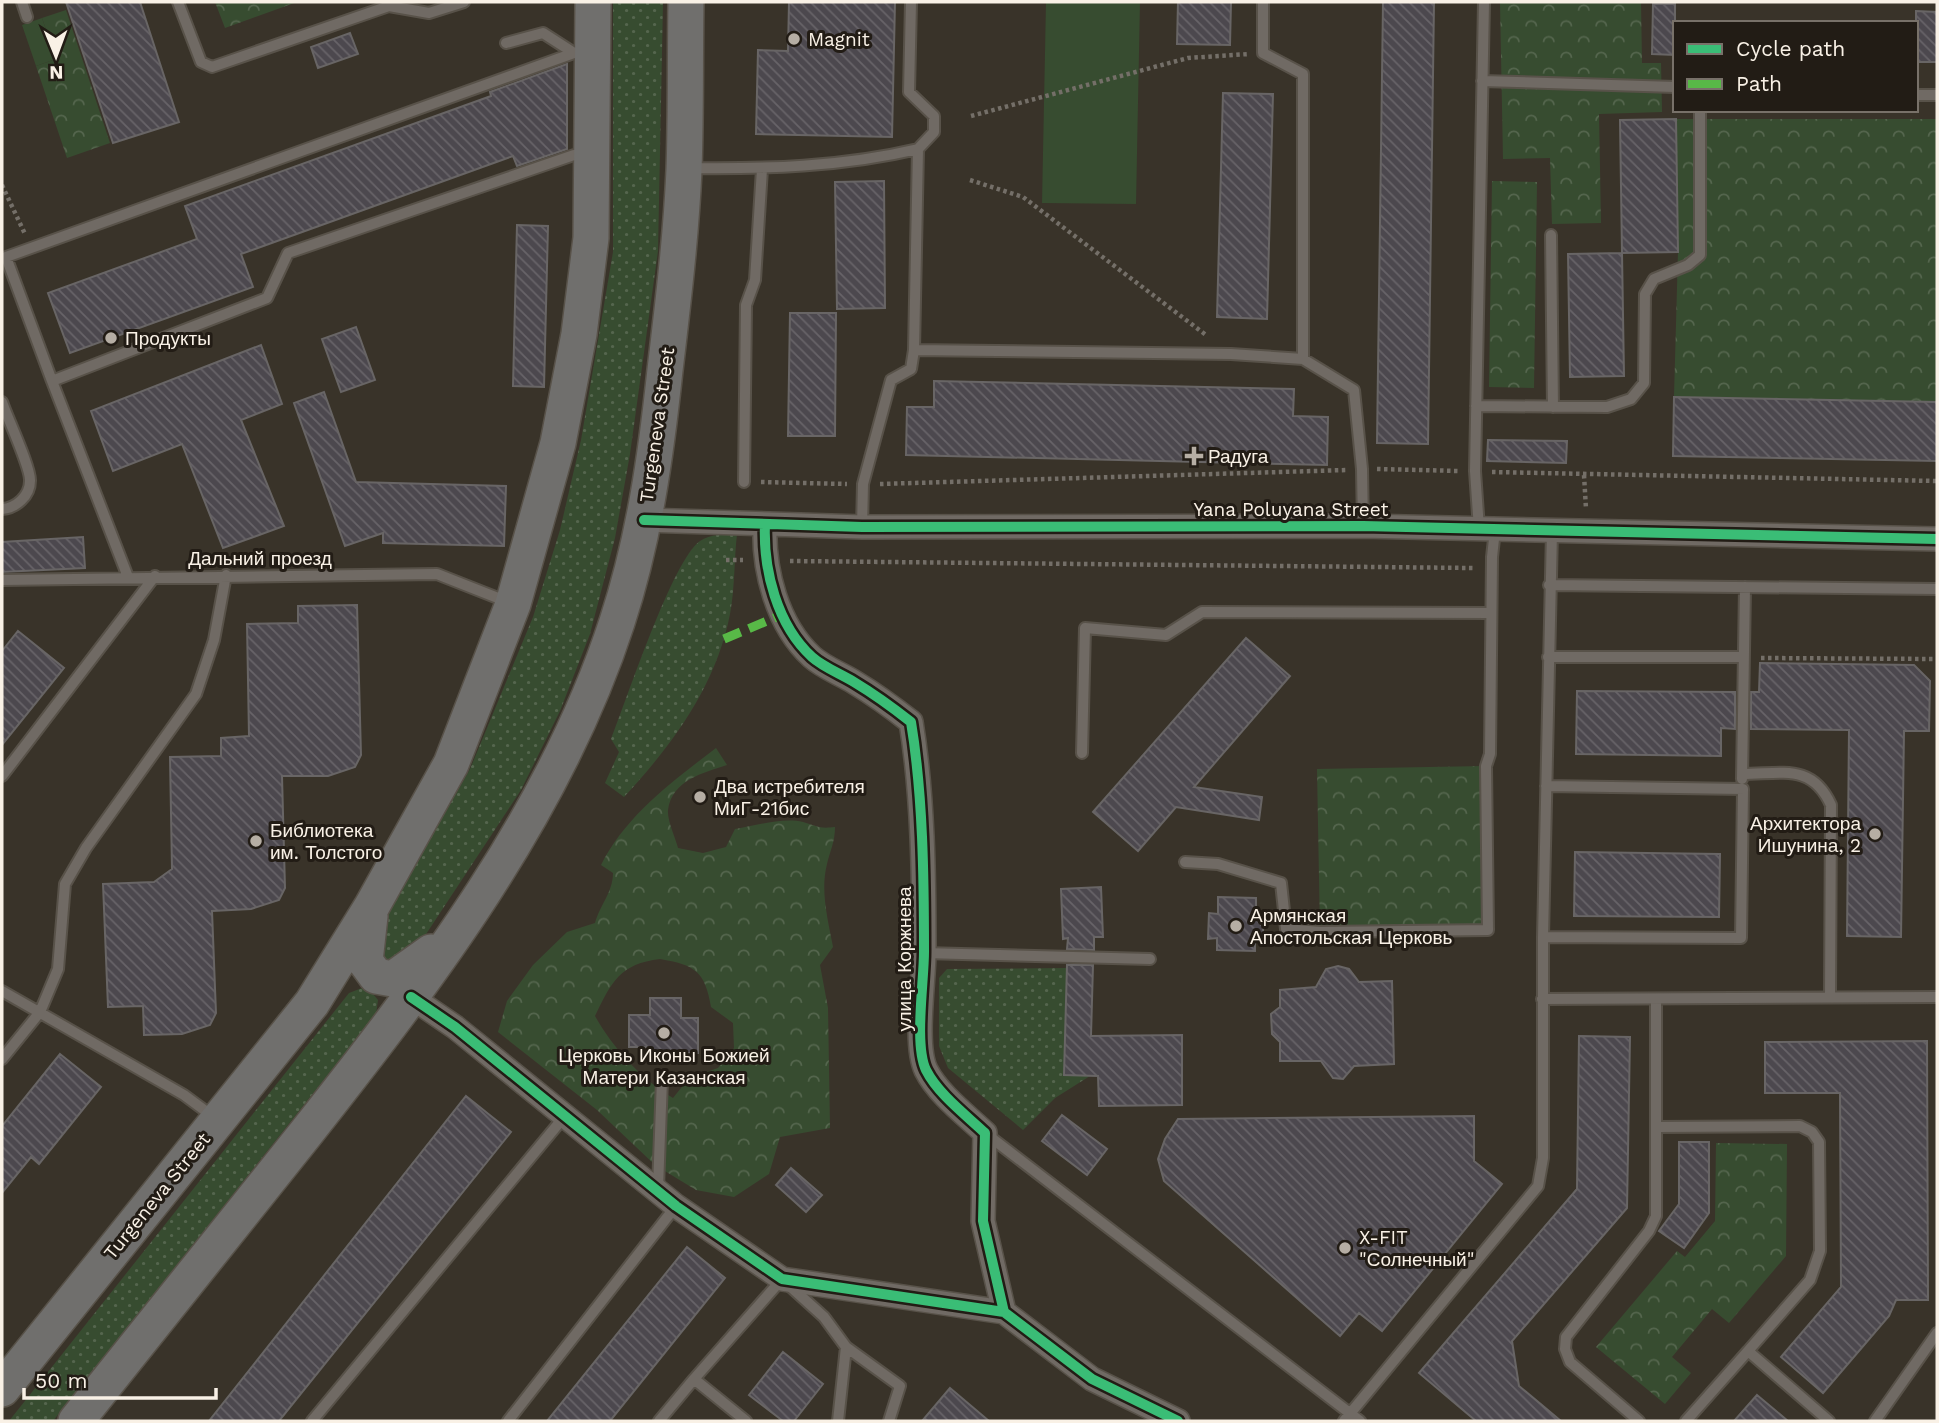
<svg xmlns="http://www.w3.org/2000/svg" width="1939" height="1423" viewBox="0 0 1939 1423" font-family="'Work Sans',sans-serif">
  <defs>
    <pattern id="grass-dots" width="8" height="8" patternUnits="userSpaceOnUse" patternTransform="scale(1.75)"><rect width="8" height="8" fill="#374c30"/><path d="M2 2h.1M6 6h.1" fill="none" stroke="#55664e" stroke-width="1.8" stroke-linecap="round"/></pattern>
    <pattern id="forest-crowns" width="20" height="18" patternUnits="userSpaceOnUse" patternTransform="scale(1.75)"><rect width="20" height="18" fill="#374c30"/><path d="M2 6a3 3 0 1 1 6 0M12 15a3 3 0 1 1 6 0" fill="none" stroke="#55664e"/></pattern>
    <pattern id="building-back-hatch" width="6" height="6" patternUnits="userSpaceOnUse" patternTransform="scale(1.75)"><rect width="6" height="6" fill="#4c484e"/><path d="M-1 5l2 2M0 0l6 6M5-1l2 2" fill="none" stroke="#676368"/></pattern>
  </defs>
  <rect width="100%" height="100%" fill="#393329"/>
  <path fill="url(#grass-dots)" d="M 613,2 L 663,2 L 658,251 L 630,454 L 615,538 L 590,634 L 560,711 L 521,790 L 407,963 L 395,969 L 371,946 L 373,940 L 470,769 L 533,617 L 560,530 L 581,440 L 613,252 Z
    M 737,534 C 734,560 735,588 730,614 C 716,686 673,744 624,797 L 605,783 L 619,752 L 611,739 C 627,699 672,561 700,541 C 710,534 725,534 737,534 Z
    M 1067,968 L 1064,1075 L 1090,1076 L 1055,1098 L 1023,1130 L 948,1068 L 939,1046 L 939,978 L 947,969 Z
    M 362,988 L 369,989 L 378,1000 L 376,1014 L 53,1421 L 9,1421 L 349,993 Z"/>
  <path fill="url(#forest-crowns)" fill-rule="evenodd" d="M 215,2 L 297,2 L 225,28 Z
    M 1500,2 L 1641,2 L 1642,63 L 1661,63 L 1662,112 L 1599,114 L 1601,223 L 1552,224 L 1550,158 L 1503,159 Z
    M 66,10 L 110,143 L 67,158 L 36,66 L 56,59 L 42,18 Z
    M 1676,119 L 1937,119 L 1937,402 L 1674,397 L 1678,252 Z
    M 1492,181 L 1537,182 L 1534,388 L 1489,387 Z
    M 716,748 L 727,765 C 703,773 672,780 668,810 C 667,820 675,837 678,848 L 703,853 L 726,847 L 735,829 C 755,826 782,817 803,822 C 818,826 818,829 835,827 C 835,842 830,851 827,864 C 820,891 828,920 833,947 L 820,965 L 828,1008 L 830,1128 L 780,1137 L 769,1174 L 734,1197 L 696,1190 L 655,1165 L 597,1110 L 498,1032 L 507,1001 L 533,965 L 567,932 L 595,923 C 600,905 613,892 613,873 L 601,865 C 626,815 673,781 716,748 ZM 660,959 C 695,965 705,971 711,1007 L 733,1023 L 734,1048 L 718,1068 L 689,1078 L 673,1098 C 641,1079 613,1048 595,1016 C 612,981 620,964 660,959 Z
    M 1486,766 L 1488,930 L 1320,932 L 1317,769 Z
    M 1716,1143 L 1787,1144 L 1786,1256 L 1729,1323 L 1712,1309 L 1672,1357 L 1691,1373 L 1665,1404 L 1596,1347 L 1677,1251 L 1685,1257 L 1715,1221 Z"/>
  <path fill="#374c30" d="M 1046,2 L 1140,2 L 1136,204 L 1042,203 Z
    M 42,18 L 56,59 L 36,66 L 22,25 Z"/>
  <path fill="url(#building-back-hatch)" stroke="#686565" stroke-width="2" d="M 66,2 L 140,2 L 179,122 L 113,143 Z
    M 789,2 L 895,2 L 892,137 L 756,134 L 758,50 L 788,51 Z
    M 1178,2 L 1231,2 L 1230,45 L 1177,44 Z
    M 1383,2 L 1434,2 L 1428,444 L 1377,443 Z
    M 1653,4 L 1675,4 L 1675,55 L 1652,54 Z
    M 1916,11 L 1937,12 L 1937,62 L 1916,62 Z
    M 350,33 L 358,54 L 318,68 L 311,47 Z
    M 567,64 L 567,149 L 517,166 L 513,156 L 241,254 L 253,287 L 70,353 L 48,293 L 197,239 L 185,206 L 491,96 L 490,92 Z
    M 1223,93 L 1273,94 L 1267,319 L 1217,317 Z
    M 1676,119 L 1678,252 L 1622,253 L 1620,120 Z
    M 884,181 L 885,308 L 837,309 L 835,182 Z
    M 517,225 L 548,226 L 544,387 L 513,386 Z
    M 1622,253 L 1624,376 L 1570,377 L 1568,254 Z
    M 790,313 L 836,313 L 835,436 L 788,436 Z
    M 356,327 L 375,380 L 341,392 L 322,339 Z
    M 261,345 L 282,404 L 241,420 L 284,526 L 223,548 L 182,444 L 113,471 L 91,411 Z
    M 934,381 L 1294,389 L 1293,416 L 1328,417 L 1327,465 L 906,455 L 907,407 L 934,407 Z
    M 324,392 L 356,482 L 506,486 L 504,546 L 383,543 L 383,533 L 345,546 L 294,403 Z
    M 1674,397 L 1937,402 L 1937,461 L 1673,456 Z
    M 1488,440 L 1567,441 L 1566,463 L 1487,461 Z
    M 83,537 L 85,568 L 2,572 L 2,542 Z
    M 357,605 L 361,755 L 355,767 L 328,776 L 282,776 L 285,888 L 279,900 L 251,909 L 212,911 L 216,1013 L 210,1025 L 182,1034 L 144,1035 L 143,1006 L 108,1007 L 103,884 L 154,882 L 172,869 L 170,757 L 221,756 L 221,738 L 249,736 L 247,624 L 298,623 L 298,606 Z
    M 18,631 L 64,668 L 2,745 L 2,651 Z
    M 1246,638 L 1290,676 L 1194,787 L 1262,797 L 1259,820 L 1176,807 L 1138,851 L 1093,812 Z
    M 1760,663 L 1914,665 L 1930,681 L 1929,731 L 1904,731 L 1901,937 L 1847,936 L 1849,730 L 1751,729 L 1751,692 L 1759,692 Z
    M 1577,691 L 1735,692 L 1735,729 L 1721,728 L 1721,756 L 1576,754 Z
    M 1575,852 L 1720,854 L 1719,917 L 1574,916 Z
    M 1101,887 L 1103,937 L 1094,937 L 1094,950 L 1067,949 L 1068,938 L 1063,939 L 1061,889 Z
    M 1218,897 L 1256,898 L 1256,913 L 1263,913 L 1263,939 L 1255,939 L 1255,951 L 1217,950 L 1217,938 L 1208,939 L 1209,913 L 1218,914 Z
    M 1067,965 L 1093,965 L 1091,1036 L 1182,1035 L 1182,1105 L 1099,1106 L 1098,1076 L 1064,1075 Z
    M 1338,966 L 1349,969 L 1359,982 L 1392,981 L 1394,1064 L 1354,1066 L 1343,1079 L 1333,1078 L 1321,1061 L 1280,1061 L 1280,1042 L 1272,1034 L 1271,1014 L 1280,1007 L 1280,990 L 1316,987 L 1326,969 Z
    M 650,998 L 681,998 L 681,1018 L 698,1018 L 698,1053 L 675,1053 L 675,1063 L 650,1063 L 650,1047 L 629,1047 L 629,1015 L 650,1015 Z
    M 1579,1036 L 1630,1037 L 1627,1208 L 1512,1341 L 1519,1386 L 1561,1421 L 1476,1421 L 1419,1373 L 1577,1189 Z
    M 1927,1041 L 1928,1300 L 1896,1300 L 1889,1316 L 1823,1393 L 1781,1357 L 1841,1287 L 1840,1093 L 1765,1093 L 1765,1042 Z
    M 60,1054 L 101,1087 L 39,1164 L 31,1157 L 2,1193 L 2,1126 Z
    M 466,1096 L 511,1132 L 279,1421 L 209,1421 Z
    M 1062,1115 L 1107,1149 L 1087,1175 L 1042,1141 Z
    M 1474,1116 L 1474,1161 L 1502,1184 L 1382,1331 L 1359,1313 L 1340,1336 L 1164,1181 L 1158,1159 L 1165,1139 L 1178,1119 Z
    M 1679,1142 L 1709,1142 L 1709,1213 L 1684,1248 L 1659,1231 L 1679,1204 Z
    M 791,1168 L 822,1195 L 806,1212 L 776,1185 Z
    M 687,1247 L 725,1278 L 610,1421 L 547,1421 Z
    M 783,1352 L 823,1384 L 794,1421 L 783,1421 L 749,1395 Z
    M 950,1388 L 989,1421 L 922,1421 Z
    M 1757,1395 L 1788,1421 L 1734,1421 Z"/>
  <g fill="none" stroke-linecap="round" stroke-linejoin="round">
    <g stroke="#585249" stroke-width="14">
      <path id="service" d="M 22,2 L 27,17
        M 178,2 L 201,62 L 212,67 L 389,6 L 429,13 L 464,2
        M 1263,2 L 1263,53 L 1303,74 L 1303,359 L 1354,390 L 1362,469 L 1363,526
        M 506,43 L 543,33 L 574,53
        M 1482,81 L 1675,87
        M 1916,95 L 1937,95
        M 585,155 L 574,155 L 288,253 L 267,298 L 52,381 L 6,257 L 574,53 L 588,51
        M 688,168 C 765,169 842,167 918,149
        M 1551,235 L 1553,407
        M 914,350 L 1231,354 L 1303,359
        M 52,381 L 128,577
        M 2,402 C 7,417 31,468 30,481 C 30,496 16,508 2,509
        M 1476,406 L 1607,407 L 1631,399 L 1644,383 L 1645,294 L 1654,279 L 1688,265 L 1700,255 L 1700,110
        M 744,482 L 746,305 L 755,280 L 762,169
        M 862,527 L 863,484 L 891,380 L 911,369 L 914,350 L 918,149 L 934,132 L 934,116 L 909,92 L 911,2
        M 1479,529 L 1475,471 L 1484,2
        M 2,580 L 437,574 L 508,602
        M 1549,585 L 1937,589
        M 1548,657 L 1742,657
        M 1082,753 L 1085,628 L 1166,635 L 1202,612 L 1491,613
        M 1742,774 C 1782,774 1812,763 1831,805 L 1830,997
        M 2,776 L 155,576
        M 1742,779 L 1745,587
        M 1185,862 L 1218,864 L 1281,883 L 1286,929 L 1320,932 L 1488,930 L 1486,766 L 1490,754 L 1492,557 L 1495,530
        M 1543,937 L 1741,938 L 1743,789 L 1546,786
        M 924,953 L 1150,959
        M 2,991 L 184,1095 L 215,1118
        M 1542,999 L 1937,997
        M 2,1059 L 40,1012 L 58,969 L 65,884 L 86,848 L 196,694 L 214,640 L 226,575
        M 1657,1127 L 1800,1126 L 1812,1132 L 1819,1142 L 1820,1251 L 1810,1280 L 1748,1351
        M 985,1133 L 1360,1421
        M 658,1188 L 662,1079
        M 312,1421 L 564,1117
        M 508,1421 L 676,1206
        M 659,1421 L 694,1379
        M 746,1421 L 694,1379 L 782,1279 L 824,1317 L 846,1347 L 900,1386 L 889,1421
        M 838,1421 L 846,1347
        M 1344,1421 L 1538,1186 L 1543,1158 L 1543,937 L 1552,531
        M 1639,1421 L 1570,1362 L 1565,1349 L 1566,1337 L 1649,1231 L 1656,1216 L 1656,999
        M 1686,1421 L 1748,1351 L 1829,1421
        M 1875,1421 L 1937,1333"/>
    </g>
    <g stroke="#585249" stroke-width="26">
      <path id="minor" d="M 644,520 L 862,527 L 1363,526 L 1937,539
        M 765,524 C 763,570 777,625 812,657 C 823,667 841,674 854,682 C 874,694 892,707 911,722 C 923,795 924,878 924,952 C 924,982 914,1045 926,1070 C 938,1094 966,1115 985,1133 L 983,1221 L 1004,1312 L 1092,1379 L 1178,1421
        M 411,997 L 455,1027 L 676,1206 L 782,1279 L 1004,1312"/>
    </g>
    <g stroke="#585249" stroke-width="38">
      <path id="primary" d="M 370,916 L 365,961 L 376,976 L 393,979 L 431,952
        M 2,1389 L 312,1003 L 372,906 L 451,764 L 513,604 L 558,443 L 579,334 L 591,238 L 593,2
        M 76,1421 C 153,1325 230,1229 306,1133 C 429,977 555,813 617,622 C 644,540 656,455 665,370 C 673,303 681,237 684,170 C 686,114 685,58 686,2"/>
    </g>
    <path stroke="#746f68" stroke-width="4.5" stroke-dasharray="3.5 3.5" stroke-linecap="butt" d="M 971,116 L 1188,58 L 1249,54
      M 970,180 L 1023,197 L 1206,335
      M 2,185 L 25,234
      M 1377,469 L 1459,471
      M 1492,472 L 1937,481
      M 1584,475 L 1586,509
      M 761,482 L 847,484
      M 880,484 L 1347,470
      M 726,560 L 743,560
      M 790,561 L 1474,568
      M 1761,658 L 1937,659"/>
    <use href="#service" stroke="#706a64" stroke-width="10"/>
    <use href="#minor" stroke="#706a64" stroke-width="23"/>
    <use href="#primary" stroke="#706f6d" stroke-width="35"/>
    <path stroke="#58b947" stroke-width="9" stroke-dasharray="18 9" stroke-linecap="butt" d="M 724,639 L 781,615"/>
    <g stroke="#221c15" stroke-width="15">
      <path id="cycleway" d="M 644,520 L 862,527 L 1363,526 L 1937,539
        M 765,524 C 763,570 777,625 812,657 C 823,667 841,674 854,682 C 874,694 892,707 911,722 C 923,795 924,878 924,952 C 924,982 914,1045 926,1070 C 938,1094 966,1115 985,1133 L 983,1221 L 1004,1312 L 1092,1379 L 1178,1421
        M 411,997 L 455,1027 L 676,1206 L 782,1279 L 1004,1312"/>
    </g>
    <use href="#cycleway" stroke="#3abd76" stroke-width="10"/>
  </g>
  <g fill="#b6aea4" stroke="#221c15" stroke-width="2.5">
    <circle cx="794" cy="39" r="7"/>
    <circle cx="111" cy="338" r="7"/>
    <path d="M1190.5 445.5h7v7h7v7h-7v7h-7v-7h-7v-7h7z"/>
    <circle cx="700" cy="797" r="7"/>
    <circle cx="1875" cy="834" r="7"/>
    <circle cx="256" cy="841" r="7"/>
    <circle cx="1236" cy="926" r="7"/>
    <circle cx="664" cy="1033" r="7"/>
    <circle cx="1345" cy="1248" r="7"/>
  </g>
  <g text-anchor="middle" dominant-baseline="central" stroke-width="6" stroke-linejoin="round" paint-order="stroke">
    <g font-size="19" fill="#f9f1e6" stroke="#221c15" text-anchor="start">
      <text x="808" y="39">Magnit</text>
      <text x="125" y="338">Продукты</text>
      <text x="1208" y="456">Радуга</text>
      <text x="714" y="786">Два истребителя<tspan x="714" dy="22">МиГ-21бис</tspan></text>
      <text x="1861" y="823" text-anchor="end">Архитектора<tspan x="1861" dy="22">Ишунина, 2</tspan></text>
      <text x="270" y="830">Библиотека<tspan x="270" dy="22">им. Толстого</tspan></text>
      <text x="1250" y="915">Армянская<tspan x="1250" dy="22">Апостольская Церковь</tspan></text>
      <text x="664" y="1055" text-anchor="middle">Церковь Иконы Божией<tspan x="664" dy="22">Матери Казанская</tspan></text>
      <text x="1359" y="1237">X-FIT<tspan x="1359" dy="22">"Солнечный"</tspan></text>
    </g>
    <g font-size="19" fill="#f9f1e6" stroke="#221c15">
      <text transform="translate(657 425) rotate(-82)">Turgeneva Street</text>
      <text x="1291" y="509">Yana Poluyana Street</text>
      <text x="260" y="558">Дальний проезд</text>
      <text transform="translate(904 959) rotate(-90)">улица Коржнева</text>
      <text transform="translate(157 1196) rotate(-51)">Turgeneva Street</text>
    </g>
  </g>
  <rect width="1939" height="1423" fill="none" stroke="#f9f1e6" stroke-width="7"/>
  <rect x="1673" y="21" width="245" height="91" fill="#221c15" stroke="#787169" stroke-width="2"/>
  <rect x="1687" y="44" width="35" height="10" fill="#3abd76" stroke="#787169" stroke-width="2"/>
  <text x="1736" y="56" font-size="21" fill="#f9f1e6">Cycle path</text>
  <rect x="1687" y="79" width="35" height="10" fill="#58b947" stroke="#787169" stroke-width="2"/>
  <text x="1736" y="91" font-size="21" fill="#f9f1e6">Path</text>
  <g transform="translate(56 56) rotate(179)" stroke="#221c15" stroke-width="5" paint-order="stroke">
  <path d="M0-5L12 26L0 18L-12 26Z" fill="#f9f1e6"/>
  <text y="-10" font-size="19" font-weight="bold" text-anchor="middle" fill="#f9f1e6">N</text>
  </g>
  <path d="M24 1388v10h192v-10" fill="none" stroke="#f9f1e6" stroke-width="3.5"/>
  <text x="35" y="1388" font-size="21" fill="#f9f1e6" stroke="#221c15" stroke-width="5" paint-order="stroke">50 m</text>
</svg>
